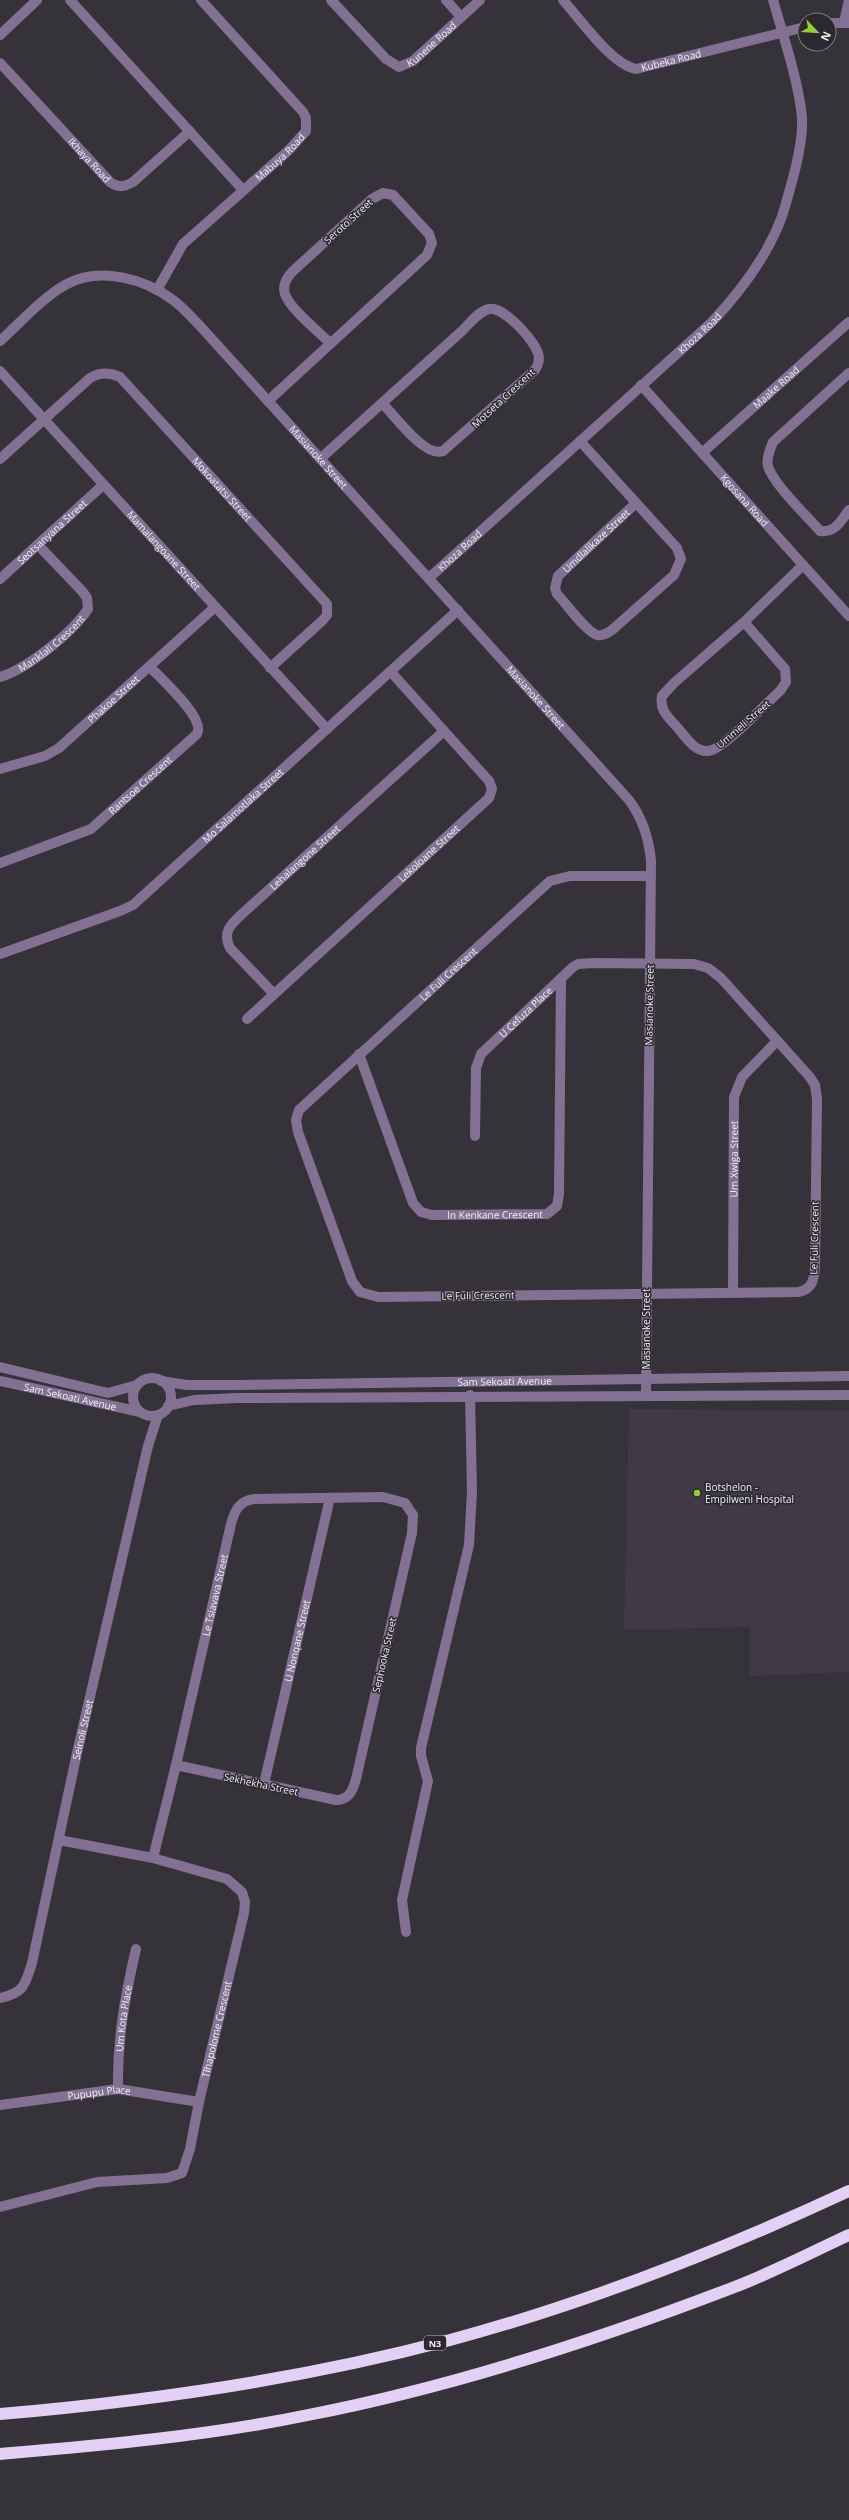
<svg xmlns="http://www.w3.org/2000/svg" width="849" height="2520" viewBox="0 0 849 2520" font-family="'Open Sans',sans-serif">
  <rect width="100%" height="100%" fill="#36323a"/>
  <path fill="#403947" d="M 629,1409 L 849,1411 L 849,1672 L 750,1676 L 750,1627 L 624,1630 Z"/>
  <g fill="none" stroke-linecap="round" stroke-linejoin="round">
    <g stroke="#837194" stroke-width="10">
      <path d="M 70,0 L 243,190"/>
      <path id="s1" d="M 331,0 L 386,59 L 399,67 L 413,61 L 480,0"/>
      <path d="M 446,0 L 461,17"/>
      <path id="s2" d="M 563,0 C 580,19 612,65 636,69 L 805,27"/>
      <path d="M 844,22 L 849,0"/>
      <path d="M 829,23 L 849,23"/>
      <path d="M 0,35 L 37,0"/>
      <path id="s3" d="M 0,63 L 110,182 C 118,188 124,187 133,182 L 190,131"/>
      <path id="s4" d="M 157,290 L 183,244 L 289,150 L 306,131 L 306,118 L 303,112 L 201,0"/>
      <path id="s5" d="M 0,341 C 20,323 44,296 67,284 C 100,266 145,279 173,300 C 184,308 192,318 201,327 L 629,800 C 643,819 649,838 651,861 L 646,1396"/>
      <path id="s6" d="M 0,371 L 327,729"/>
      <path d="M 849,373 L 773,442 C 770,449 766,459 768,466 C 773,484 807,516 820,531 C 835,533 841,521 849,510"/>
      <path id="s7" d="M 641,385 L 849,616"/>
      <path d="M 268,401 L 427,255 L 432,243 L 429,234 L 393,195 L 383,193 L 372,199 L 293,271 C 287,277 282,285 285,294 C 290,309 318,331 330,343"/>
      <path id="s8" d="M 580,441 L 677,548 L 681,559 L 674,575 L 612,630 C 608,633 603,636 597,635 C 586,632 566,603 557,594 L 555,588 L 558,576 L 636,503"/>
      <path id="s9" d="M 702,453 L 849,322"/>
      <path id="s10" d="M 0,459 L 90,378 C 100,372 109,372 120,377 L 327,604 L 327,615 L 323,620 L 270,668"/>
      <path d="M 320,459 L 463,330 C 470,323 479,311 489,309 C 504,306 539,344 539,358 C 539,362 537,367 535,370 L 443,451 C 425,458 395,416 382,403"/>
      <path id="s11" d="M 429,578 L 712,322 C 739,293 767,256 781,219 C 786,206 789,191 793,178 C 798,159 803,138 802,118 C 799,83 783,35 773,0"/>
      <path id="s12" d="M 0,579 L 103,485"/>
      <path d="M 744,622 L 785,669 L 786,682 L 780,691 C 767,702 722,751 708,751 C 694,752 685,736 677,727 C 669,718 659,710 662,696 L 674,683 L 744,622 L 803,565"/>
      <path id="s13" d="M 0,677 C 27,669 72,633 88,609 L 87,598 L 82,591 L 38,545"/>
      <path id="s14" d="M 0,769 L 45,756 L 59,748 L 215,607"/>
      <path id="s15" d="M 0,863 L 91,829 L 197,734 C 206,718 161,679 150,667"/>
      <path id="s16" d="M 0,954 L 120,911 L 133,905 L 458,610"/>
      <path id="s17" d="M 274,994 L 230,948 C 222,932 231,924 242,914 L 444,731"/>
      <path id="s18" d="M 247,1019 L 489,798 L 492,789 L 489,781 L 391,672"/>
      <path id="s19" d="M 359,1054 L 413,1203 L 421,1212 L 432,1215 L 547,1214 L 557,1206 L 559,1194 L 561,979"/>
      <path id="s20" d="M 475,1136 L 476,1068 L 481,1054 L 573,967 L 578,964 L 593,963 L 694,964 L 708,968 L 721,978 L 809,1076 L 815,1085 L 817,1099 L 815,1267 C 814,1280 812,1290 798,1292 L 378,1297 L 360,1292 L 352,1281 L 298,1132 L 296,1120 L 299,1110 L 550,881 L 570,876 L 651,876"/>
      <path id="s21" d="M 733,1292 L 734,1097 L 742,1077 L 777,1041"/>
      <path d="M 0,1367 L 108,1393 L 137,1385"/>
      <circle cx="152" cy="1397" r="19"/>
      <path id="s22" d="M 0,1381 L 140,1412"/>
      <path id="s23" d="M 161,1381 L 187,1385 L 236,1385 L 849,1376"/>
      <path d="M 168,1406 L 194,1400 L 238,1398 L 849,1395"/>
      <path id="s24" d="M 264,1784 L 330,1498"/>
      <path id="s25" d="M 153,1858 L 176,1765 L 231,1524 C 235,1510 239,1501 254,1499 L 383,1497 L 405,1503 L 413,1515 L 412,1533 L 356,1779 C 353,1790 349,1800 336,1800 L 176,1765"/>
      <path d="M 406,1932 L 402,1900 L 428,1781 L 421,1756 L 421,1748 L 469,1545 L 472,1492 L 470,1395"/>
      <path id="s26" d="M 0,1998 C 24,1993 25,1985 32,1963 L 77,1753 L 148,1446 L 158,1415"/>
      <path id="s27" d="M 118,2089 C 117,2040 125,1996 136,1949"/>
      <path id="s28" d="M 0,2105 L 118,2089 L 199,2102"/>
      <path id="s29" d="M 0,2207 L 97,2182 L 167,2178 L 182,2173 L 190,2149 L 199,2102 L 244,1913 L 245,1902 L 242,1892 L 227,1879 L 153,1858 L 59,1840"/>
    </g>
    <path stroke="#e3d1f5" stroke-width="12" d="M 0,2414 C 152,2401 303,2379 450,2340 C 588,2303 720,2251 849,2191
      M 0,2454 C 103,2445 207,2436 308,2415 C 453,2387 594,2341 732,2288 C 772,2273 810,2253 849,2235"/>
  </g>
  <circle fill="#96cc39" stroke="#2c282f" stroke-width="1.5" cx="697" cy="1493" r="4"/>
  <g text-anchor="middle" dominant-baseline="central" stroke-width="3" stroke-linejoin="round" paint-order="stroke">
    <rect fill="#2c282f" stroke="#b6b3b9" stroke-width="1" x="424" y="2336" width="22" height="14" rx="3"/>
    <g font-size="9" font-weight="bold" fill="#f1eff4">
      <text x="435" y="2343">N3</text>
    </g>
    <g font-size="10" fill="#f1eff4" stroke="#2c282f">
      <text stroke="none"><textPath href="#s1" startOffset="136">Kunene Road</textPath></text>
      <text stroke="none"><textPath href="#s2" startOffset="138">Kubeka Road</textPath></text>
      <text stroke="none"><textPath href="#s4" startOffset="183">Mabuya Road</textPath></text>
      <text stroke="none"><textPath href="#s3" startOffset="132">Ikhaya Road</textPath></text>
      <text transform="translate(348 221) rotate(-42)">Seroto Street</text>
      <text stroke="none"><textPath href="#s11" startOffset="365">Khoza Road</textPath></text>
      <text stroke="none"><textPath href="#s9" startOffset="99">Maake Road</textPath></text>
      <text transform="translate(503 398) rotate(-43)">Motseta Crescent</text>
      <text stroke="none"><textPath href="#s5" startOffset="415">Masianoke Street</textPath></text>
      <text stroke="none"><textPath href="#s10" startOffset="304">Mokoatatsi Street</textPath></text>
      <text stroke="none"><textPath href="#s7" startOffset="155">Kgosana Road</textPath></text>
      <text stroke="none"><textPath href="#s12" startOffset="70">Seotsanyana Street</textPath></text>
      <text stroke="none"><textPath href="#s8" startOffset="401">Umdlalikaze Street</textPath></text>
      <text stroke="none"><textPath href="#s11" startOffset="41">Khoza Road</textPath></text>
      <text stroke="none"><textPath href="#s6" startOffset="243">Mamalangoane Street</textPath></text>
      <text stroke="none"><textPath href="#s13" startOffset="62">Manklali Crescent</textPath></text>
      <text stroke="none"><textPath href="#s5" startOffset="739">Masianoke Street</textPath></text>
      <text stroke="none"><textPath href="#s14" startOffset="136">Phakoe Street</textPath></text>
      <text transform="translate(743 724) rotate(-41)">Ummeli Street</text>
      <text stroke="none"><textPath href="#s15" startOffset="163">Rantsoe Crescent</textPath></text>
      <text stroke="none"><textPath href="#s16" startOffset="290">Mo Salamotlaka Street</textPath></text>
      <text stroke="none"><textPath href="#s18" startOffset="246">Lekoloane Street</textPath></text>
      <text stroke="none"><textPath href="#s17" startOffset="188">Lehalangone Street</textPath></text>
      <text stroke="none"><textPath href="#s20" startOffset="1556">Le Fuli Crescent</textPath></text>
      <text transform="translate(649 1005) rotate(-89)">Masianoke Street</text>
      <text stroke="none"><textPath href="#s20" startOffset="144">U Cefuza Place</textPath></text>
      <text stroke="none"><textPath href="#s21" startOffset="133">Um Xwiga Street</textPath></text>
      <text stroke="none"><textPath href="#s19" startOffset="245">In Kenkane Crescent</textPath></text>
      <text transform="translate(814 1238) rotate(-89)">Le Fuli Crescent</text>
      <text transform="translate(478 1295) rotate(-1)">Le Fuli Crescent</text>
      <text transform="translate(646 1329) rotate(-90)">Masianoke Street</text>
      <text stroke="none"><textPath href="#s23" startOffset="344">Sam Sekoati Avenue</textPath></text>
      <text stroke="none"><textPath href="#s22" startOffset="72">Sam Sekoati Avenue</textPath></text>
      <text stroke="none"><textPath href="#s25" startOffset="270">Le Tsiavava Street</textPath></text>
      <text stroke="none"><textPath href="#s24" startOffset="147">U Nonqane Street</textPath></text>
      <text transform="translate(384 1655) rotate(-77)">Sephooka Street</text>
      <text stroke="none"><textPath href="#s26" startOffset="290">Seinoli Street</textPath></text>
      <text transform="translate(261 1784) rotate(12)">Sekhekha Street</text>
      <text stroke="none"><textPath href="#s27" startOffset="71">Um Kota Place</textPath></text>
      <text stroke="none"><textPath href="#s29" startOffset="334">Tlhapolome Crescent</textPath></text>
      <text stroke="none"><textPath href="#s28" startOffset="100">Pupupu Place</textPath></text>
    </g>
    <g font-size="10" fill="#f1eff4" stroke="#2c282f" text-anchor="start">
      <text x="705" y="1487">Botshelon -<tspan x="705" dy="12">Empilweni Hospital</tspan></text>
    </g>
  </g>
  <g transform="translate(817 32) rotate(115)"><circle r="19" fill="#2c282f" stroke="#7b787e"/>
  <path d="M0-3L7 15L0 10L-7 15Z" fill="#96cc39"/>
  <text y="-6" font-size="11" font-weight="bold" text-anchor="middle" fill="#f1eff4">N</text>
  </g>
</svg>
